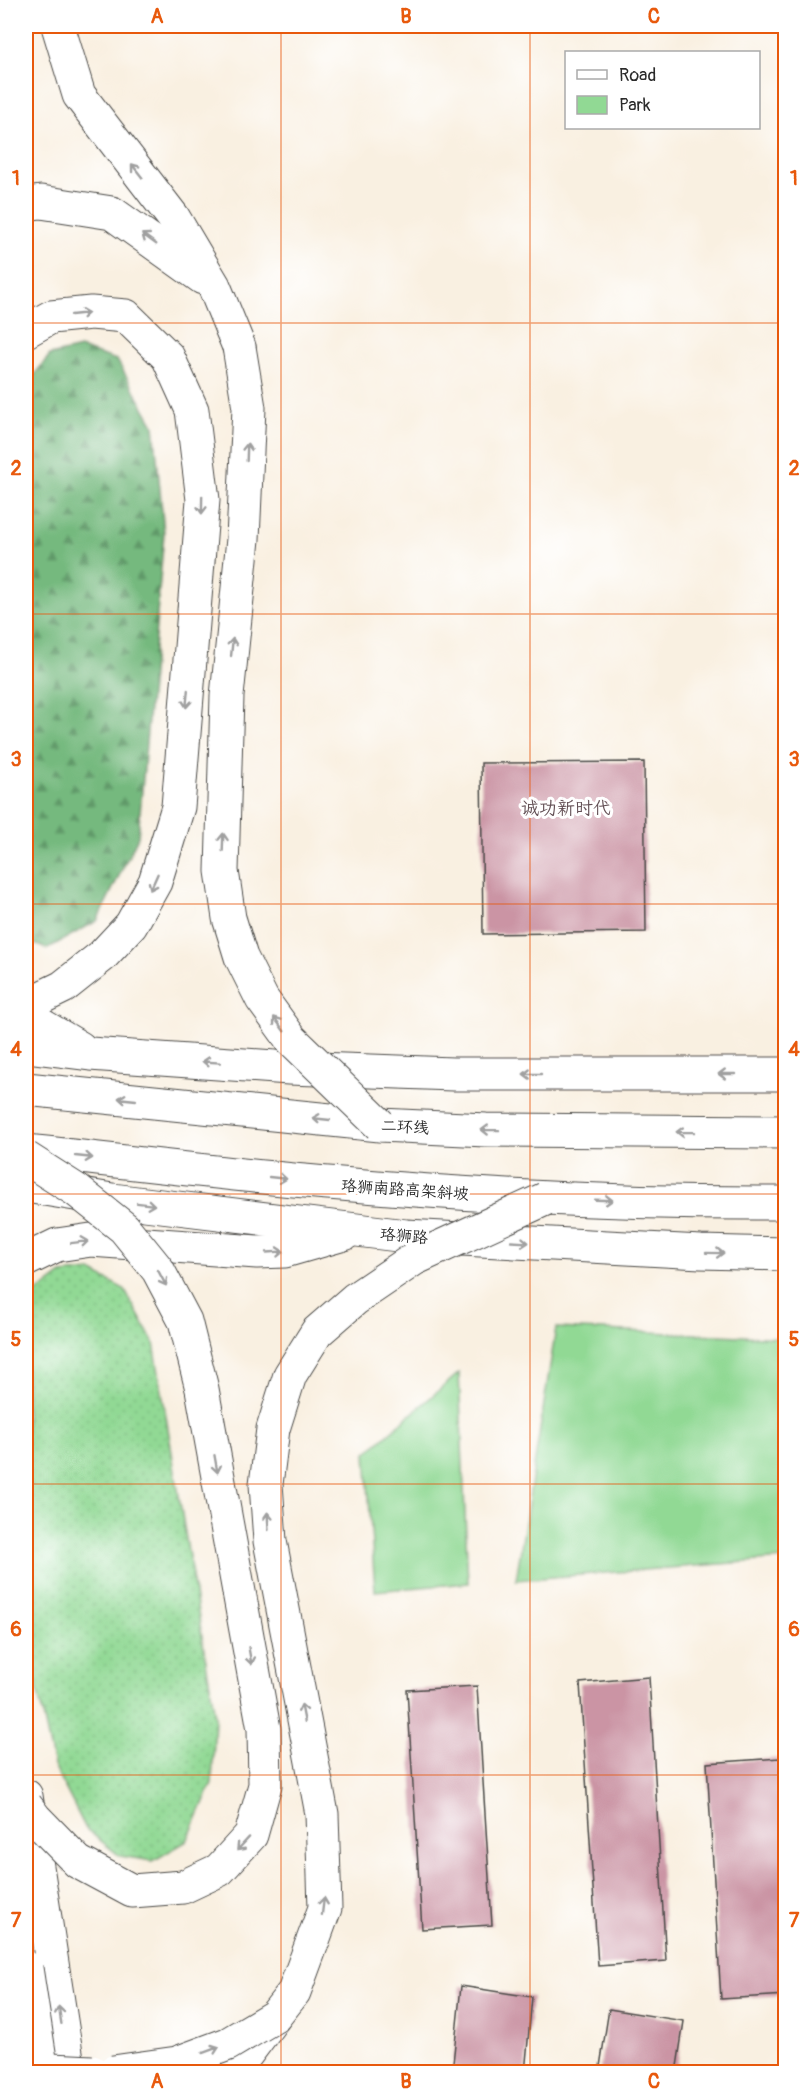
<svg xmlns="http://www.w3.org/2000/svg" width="811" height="2098" viewBox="0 0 811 2098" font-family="Pangolin,'LXGW WenKai TC',sans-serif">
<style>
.grass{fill:url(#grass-dots);stroke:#5e8260;stroke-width:1.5}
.forest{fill:url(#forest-firs);stroke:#507254;stroke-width:1.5}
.park{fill:#91d994;stroke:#5e8260;stroke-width:1.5}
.building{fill:#cb94a4}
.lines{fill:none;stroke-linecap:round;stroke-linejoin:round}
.primary-casing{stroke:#4a4946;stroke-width:35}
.trunk-casing{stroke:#4a4946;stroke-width:35}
.primary{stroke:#fff;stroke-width:33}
.trunk{stroke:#fff;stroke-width:33}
.trunk-bridge-casing{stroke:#4a4946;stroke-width:35;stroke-linecap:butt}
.trunk-bridge{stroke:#fff;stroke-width:33}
.oneway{stroke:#a0a0a0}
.grid{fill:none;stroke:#e8590c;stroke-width:1.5;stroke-opacity:0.55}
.labels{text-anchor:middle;stroke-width:6;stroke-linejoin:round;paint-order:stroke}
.street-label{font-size:16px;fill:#2b2b2b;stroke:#fff}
.neighbourhood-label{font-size:18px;fill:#635055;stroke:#fff}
.neatline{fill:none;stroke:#e8590c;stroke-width:2}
.grid-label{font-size:20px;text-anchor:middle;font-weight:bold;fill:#e8590c}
</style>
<defs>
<pattern id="grass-dots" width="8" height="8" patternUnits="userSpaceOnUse" patternTransform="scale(1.5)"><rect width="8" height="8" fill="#91d994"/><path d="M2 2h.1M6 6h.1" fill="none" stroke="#7dba80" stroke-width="1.8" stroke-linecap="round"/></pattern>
<pattern id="forest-firs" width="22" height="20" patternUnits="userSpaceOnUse" patternTransform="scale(1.5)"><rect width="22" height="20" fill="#74b97e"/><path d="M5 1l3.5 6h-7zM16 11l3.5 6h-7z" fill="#5f9767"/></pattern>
</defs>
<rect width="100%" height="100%" fill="#fff"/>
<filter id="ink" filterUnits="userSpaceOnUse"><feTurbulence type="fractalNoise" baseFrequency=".0167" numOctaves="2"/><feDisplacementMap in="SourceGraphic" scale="12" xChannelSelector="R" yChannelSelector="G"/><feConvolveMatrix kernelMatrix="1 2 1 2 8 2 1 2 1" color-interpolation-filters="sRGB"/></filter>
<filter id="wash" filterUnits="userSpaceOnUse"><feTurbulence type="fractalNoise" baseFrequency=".008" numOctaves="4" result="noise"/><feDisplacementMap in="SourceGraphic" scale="24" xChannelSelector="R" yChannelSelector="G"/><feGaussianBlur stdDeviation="1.35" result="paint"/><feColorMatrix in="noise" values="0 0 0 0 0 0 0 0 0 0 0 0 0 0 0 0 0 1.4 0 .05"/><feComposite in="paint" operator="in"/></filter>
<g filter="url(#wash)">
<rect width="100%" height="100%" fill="#f9f0e1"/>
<path class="grass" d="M91,1271l33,18 30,54 61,373 -3,67 -25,58 -34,20 -33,-5 -34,-27 -32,-63 -28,-129v-323l8,-19 28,-21z"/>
<path class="forest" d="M80,348l37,12 37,65 10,108 -26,304 -41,84 -50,28 -21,-8v-556l24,-30z"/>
<g class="park">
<path d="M556,1328l229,10v221l-269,21z"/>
<path d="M459,1373l9,210 -93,8 -9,-138z"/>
</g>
<g id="blocks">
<g class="building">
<path d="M644,762l2,170 -163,2 -2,-171z"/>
<path d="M649,1677l17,284 -68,5 -18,-283z"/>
<path d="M477,1686l15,239 -70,4 -15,-239z"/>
<path d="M780,1758l6,89v148l-65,4 -14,-236z"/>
<path d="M461,1986l71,11 -7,76h-73z"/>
<path d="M609,2009l75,12 -8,52h-77z"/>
</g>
</g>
</g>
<g filter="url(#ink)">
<use href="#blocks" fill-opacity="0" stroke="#4a4946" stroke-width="1.5"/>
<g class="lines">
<g class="primary-casing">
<g id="primary">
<path d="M26,1011l10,11 44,26"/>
<path d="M26,1046l64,8 199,14 164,6h333"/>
<path d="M26,1186l86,14 294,36 295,16 85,2"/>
<path d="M26,1260l31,-15 34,-5 166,12 28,-1 59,-17"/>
<path d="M26,1796l43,276"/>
</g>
</g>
<g class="trunk-casing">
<g id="trunk">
<path d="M58,26l21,69 94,122 41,69 25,61"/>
<path d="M26,204l15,-2 71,11 91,65"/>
<path d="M26,331l25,-14 40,-4 35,3 42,41 24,53 11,90 -25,307 -23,75 -24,43 -29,31 -39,31 -37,18"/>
<path d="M26,1089l354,36 106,5 300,2"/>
<path d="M26,1151c105,11 210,25 315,33 148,13 296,20 445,19"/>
<path d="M233,2072l42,-56"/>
</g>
</g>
<use href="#primary" class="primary"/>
<use href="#trunk" class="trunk"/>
<g class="trunk-bridge-casing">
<g id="trunk-bridge">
<path d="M239,347l10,61 -6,131 -16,157 -5,175 7,47 12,39 21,42 29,40 89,86"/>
<path d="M26,1158l50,32 48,38 34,42 27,51 17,68 62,340 1,56 -14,50 -32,35 -36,17 -51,4 -54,-29 -43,-44 -9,-12"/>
<path d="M26,1968l16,104"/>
<path d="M26,2061l25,9 41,2"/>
<path d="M113,2072l64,-9 51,-19 47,-28 19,-24 31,-84 -3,-94 -52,-273 -4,-57 7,-55 17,-54 27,-43 38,-33 59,-40 131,-60"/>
</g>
</g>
<use href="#trunk-bridge" class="trunk-bridge"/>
</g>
<defs><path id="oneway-shaft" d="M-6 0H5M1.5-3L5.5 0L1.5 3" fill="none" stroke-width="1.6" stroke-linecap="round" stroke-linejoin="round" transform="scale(1.5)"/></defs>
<g class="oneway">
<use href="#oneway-shaft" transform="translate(137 171) rotate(-128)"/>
<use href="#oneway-shaft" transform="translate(149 239) rotate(-144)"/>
<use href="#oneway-shaft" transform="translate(80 314) rotate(-6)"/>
<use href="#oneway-shaft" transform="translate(247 452) rotate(-88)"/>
<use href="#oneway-shaft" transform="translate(202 505) rotate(91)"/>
<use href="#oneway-shaft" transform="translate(232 647) rotate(-84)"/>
<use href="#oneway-shaft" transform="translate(187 699) rotate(95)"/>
<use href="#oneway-shaft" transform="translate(223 842) rotate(-88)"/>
<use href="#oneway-shaft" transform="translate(154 882) rotate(114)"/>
<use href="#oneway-shaft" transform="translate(279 1024) rotate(-126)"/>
<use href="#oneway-shaft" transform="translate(211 1062) rotate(-176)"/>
<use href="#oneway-shaft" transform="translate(532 1074) rotate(180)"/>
<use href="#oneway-shaft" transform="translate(727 1074) rotate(180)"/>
<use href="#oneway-shaft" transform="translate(127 1099) rotate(-174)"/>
<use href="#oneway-shaft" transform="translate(321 1119) rotate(-174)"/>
<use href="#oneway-shaft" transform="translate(490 1130) rotate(-179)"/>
<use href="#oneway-shaft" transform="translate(685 1132) rotate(-179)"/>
<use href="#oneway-shaft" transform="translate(84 1157) rotate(6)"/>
<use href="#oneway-shaft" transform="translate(278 1178) rotate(6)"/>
<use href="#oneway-shaft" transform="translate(604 1200) rotate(2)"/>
<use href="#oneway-shaft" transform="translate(146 1204) rotate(7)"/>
<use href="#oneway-shaft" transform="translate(80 1242) rotate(-7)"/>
<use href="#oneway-shaft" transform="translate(520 1242) rotate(3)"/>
<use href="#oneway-shaft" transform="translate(275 1252) rotate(-3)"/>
<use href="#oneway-shaft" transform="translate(715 1253) rotate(1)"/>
<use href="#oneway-shaft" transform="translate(162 1278) rotate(62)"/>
<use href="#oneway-shaft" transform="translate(216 1464) rotate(80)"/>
<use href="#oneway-shaft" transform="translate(268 1521) rotate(-93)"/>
<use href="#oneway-shaft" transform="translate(250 1656) rotate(80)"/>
<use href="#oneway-shaft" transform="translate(303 1713) rotate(-101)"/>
<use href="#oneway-shaft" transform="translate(243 1844) rotate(133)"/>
<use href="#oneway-shaft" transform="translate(323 1906) rotate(-83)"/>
<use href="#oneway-shaft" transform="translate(60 2015) rotate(-99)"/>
<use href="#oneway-shaft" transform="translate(211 2050) rotate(-20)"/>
</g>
</g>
<path class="grid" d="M281,26v2046M530,26v2046M26,323h760M26,614h760M26,904h760M26,1194h760M26,1484h760M26,1775h760"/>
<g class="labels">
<g class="street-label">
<text transform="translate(405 1126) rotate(3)" y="6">二环线</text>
<text transform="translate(405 1189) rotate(4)" y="6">珞狮南路高架斜坡</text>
<text transform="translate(404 1235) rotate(5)" y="6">珞狮路</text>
</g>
<g class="neighbourhood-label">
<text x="566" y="814">诚功新时代</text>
</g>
</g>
<rect width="811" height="2098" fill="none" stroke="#fff" stroke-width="66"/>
<rect x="565" y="51" width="195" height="78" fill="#ffffff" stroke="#aaaaaa" stroke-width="1.5"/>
<rect x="577" y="70" width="30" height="9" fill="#ffffff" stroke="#aaaaaa" stroke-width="1.5"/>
<text x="619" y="81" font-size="18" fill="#2b2b2b">Road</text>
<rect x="577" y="96" width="30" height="18" fill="#91d994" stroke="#aaaaaa" stroke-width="1.5"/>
<text x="619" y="111" font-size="18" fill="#2b2b2b">Park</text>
<rect x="33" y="33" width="745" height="2032" class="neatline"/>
<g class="grid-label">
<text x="157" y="23">A</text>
<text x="406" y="23">B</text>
<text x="654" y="23">C</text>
<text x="16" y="185">1</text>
<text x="794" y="185">1</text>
<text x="16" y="475">2</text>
<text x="794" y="475">2</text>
<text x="16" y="766">3</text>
<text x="794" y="766">3</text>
<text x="16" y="1056">4</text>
<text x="794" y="1056">4</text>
<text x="16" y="1346">5</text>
<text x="794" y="1346">5</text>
<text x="16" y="1636">6</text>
<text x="794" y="1636">6</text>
<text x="16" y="1927">7</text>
<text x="794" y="1927">7</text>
<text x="157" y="2088">A</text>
<text x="406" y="2088">B</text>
<text x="654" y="2088">C</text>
</g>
</svg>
